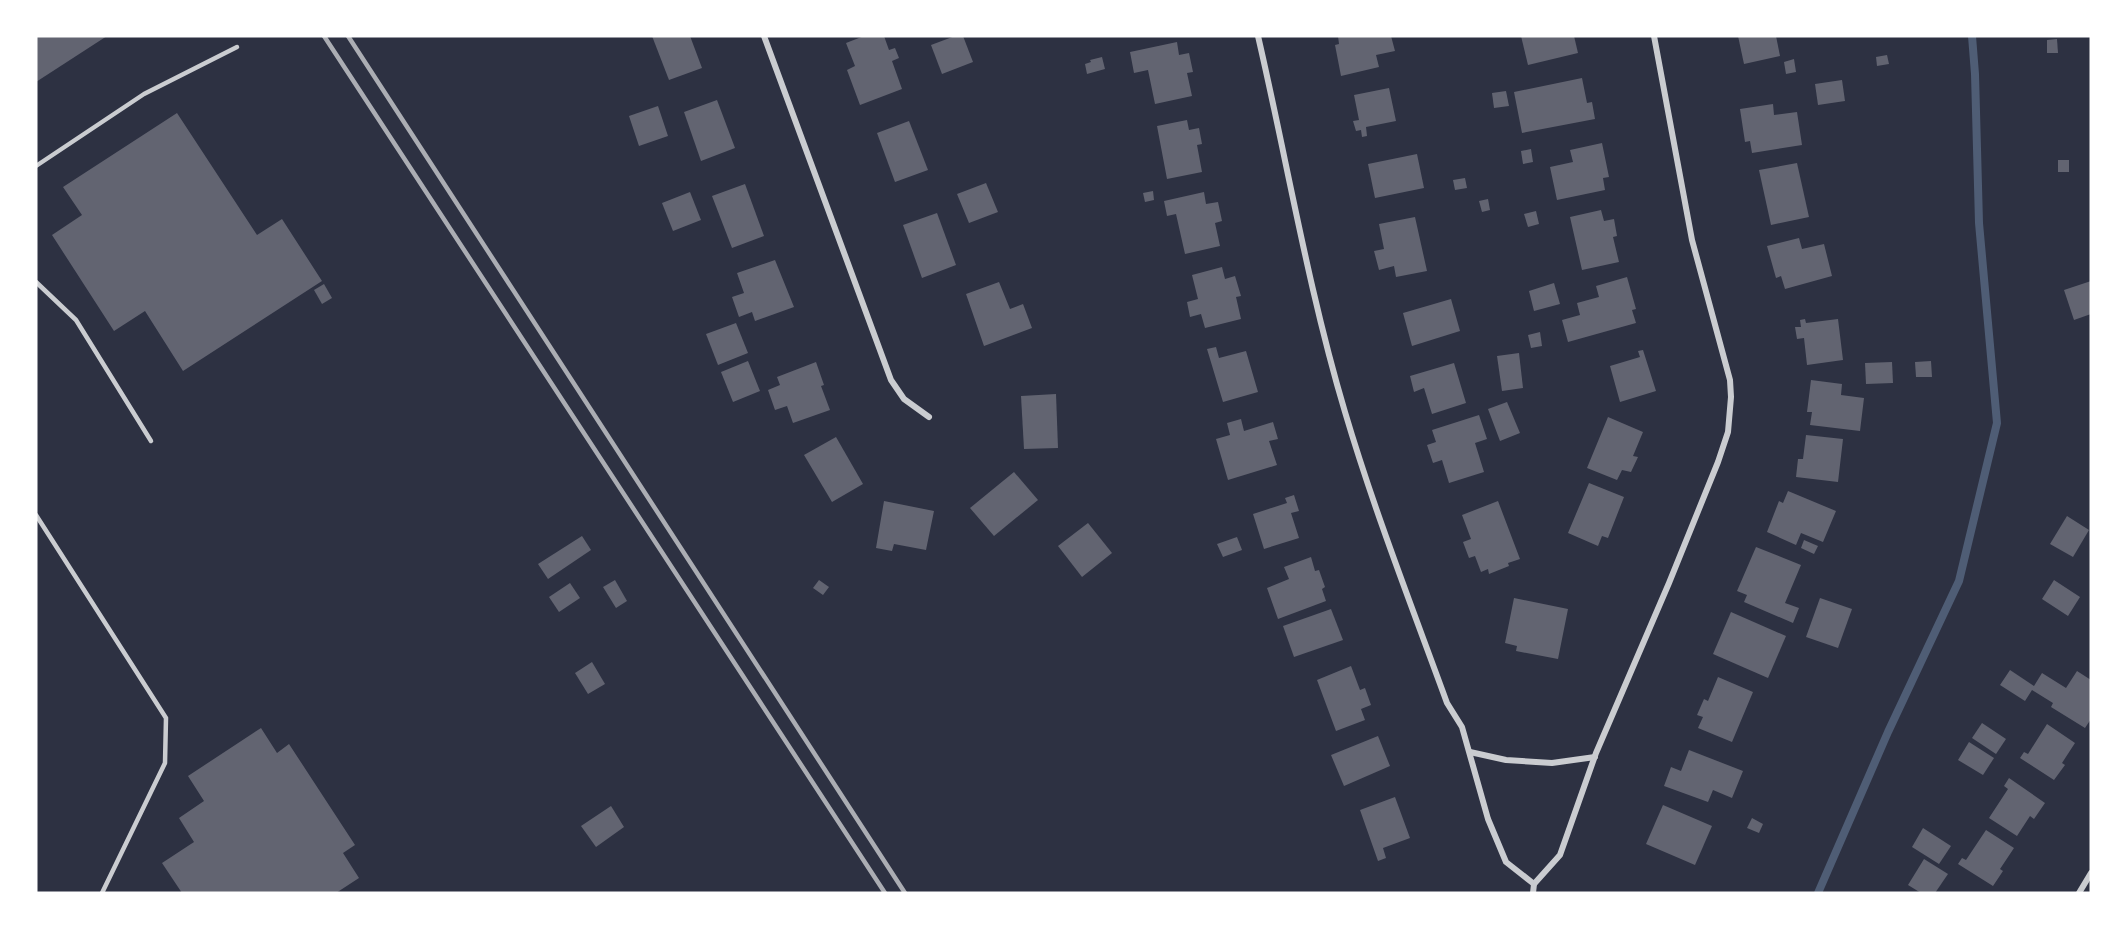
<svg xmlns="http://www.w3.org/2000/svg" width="2127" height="929" viewBox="0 0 2127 929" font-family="'Fira Sans',sans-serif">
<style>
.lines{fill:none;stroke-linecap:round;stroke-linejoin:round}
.stream{stroke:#4f5d75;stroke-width:8}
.building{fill:#626471}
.service{stroke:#caccd0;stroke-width:4.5}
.minor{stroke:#caccd0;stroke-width:6}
.rail{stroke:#abadb3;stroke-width:4.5}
</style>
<rect width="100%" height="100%" fill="#2d3142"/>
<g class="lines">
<path class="stream" d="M1818,893l70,-161 71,-151 38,-158 -18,-200 -4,-149 -3,-38"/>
</g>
<g class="building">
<path d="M36,36h71l-71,46z"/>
<path d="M652,36h38l12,32 -33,12z"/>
<path d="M864,36h20l5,14 6,-2 4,10 -7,3 10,28 -42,16 -13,-35 8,-4 -9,-23z"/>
<path d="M955,36h8l10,26 -31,12 -11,-29z"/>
<path d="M1338,36h53l4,15 -19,4 3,12 -38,9 -6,-31 4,-1z"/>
<path d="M1521,36h53l4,17 -50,12z"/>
<path d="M1738,36h38l4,20 -36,8z"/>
<path d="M2057,39l1,14h-11v-13z"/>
<path d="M1177,42l2,13 10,-2 4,19 -6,1 5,23 -37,8 -7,-34 -14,3 -4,-21z"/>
<path d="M1887,55l2,9 -12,2 -1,-9z"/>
<path d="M1102,57l3,12 -18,5 -2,-10 6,-2 -1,-2z"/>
<path d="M1794,59l2,13 -10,2 -2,-12z"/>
<path d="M1582,78l5,25 5,-1 3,17 -73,14 -8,-41z"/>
<path d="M1842,80l3,21 -27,4 -3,-21z"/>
<path d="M1389,88l7,33 -30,6 1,9 -5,1 -1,-7 -5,1 -3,-10 6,-1 -5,-25z"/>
<path d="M1506,91l3,15 -15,2 -2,-15z"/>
<path d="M717,100l18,48 -34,13 -17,-49z"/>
<path d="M1773,104l1,11 23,-3 5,33 -50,8 -2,-12 -5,1 -5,-33z"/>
<path d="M658,106l10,30 -29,10 -10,-30z"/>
<path d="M177,113l80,122 25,-16 40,62 -139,90 -38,-60 -31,20 -62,-96 30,-20 -19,-28z"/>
<path d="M1187,120l2,10 10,-2 3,16 -5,1 5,27 -35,7 -10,-53z"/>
<path d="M909,121l19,49 -33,12 -18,-49z"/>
<path d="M1602,143l7,34 -6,1 2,12 -48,10 -7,-33 23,-5 -3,-12z"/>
<path d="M1531,149l2,13 -10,2 -2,-13z"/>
<path d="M1417,154l7,34 -49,10 -7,-34z"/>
<rect x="2058" y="160" width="11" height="12"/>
<path d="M1797,163l12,54 -38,8 -12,-55z"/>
<path d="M1465,178l2,10 -12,2 -2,-10z"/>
<path d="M986,183l12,29 -29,11 -12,-29z"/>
<path d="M745,184l19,52 -32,12 -20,-52z"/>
<path d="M1153,191l1,9 -9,2 -2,-9z"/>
<path d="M690,192l11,28 -28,11 -11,-28z"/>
<path d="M1204,192l2,12 12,-2 4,19 -7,2 5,23 -35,8 -9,-40 -9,2 -3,-15z"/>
<path d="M1488,199l2,11 -8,2 -3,-11z"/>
<path d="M1601,210l3,11 10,-2 3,17 -4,1 6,25 -37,8 -12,-53z"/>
<path d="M1536,211l3,13 -11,3 -4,-13z"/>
<path d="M937,213l19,52 -34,13 -19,-53z"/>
<path d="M1415,217l12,54 -31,6 -2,-11 -15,4 -5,-19 10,-2 -5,-25z"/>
<path d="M1799,238l3,11 22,-5 8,32 -47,13 -4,-13 -5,2 -9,-32z"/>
<path d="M775,260l19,47 -39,14 -3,-9 -13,5 -7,-20 12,-4 -7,-20z"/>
<path d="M1222,267l3,12 10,-3 6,20 -5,1 5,22 -36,9 -4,-14 -11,3 -3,-15 11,-3 -6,-24z"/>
<path d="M1627,277l9,32 -4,1 4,13 -68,19 -6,-22 18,-5 -3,-12 22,-6 -3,-11z"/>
<path d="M2091,281v33l-17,6 -10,-30z"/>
<path d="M999,282l11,27 13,-5 9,24 -48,18 -18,-52z"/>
<path d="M1554,283l6,21 -26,7 -5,-20z"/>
<path d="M324,284l8,14 -10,6 -8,-14z"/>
<path d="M1451,299l9,32 -48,15 -9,-33z"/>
<path d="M1805,319l1,4 32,-4 5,41 -36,5 -3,-27 -7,1 -2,-12h6l-1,-7z"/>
<path d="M736,323l12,30 -30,12 -12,-31z"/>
<path d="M1540,332l2,14 -11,2 -3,-13z"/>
<path d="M1216,347l3,11 27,-7 12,41 -35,10 -16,-53z"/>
<path d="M1643,350l13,41 -36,11 -10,-36 30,-9 -2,-6z"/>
<path d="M1519,353l4,35 -21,3 -5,-35z"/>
<path d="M748,361l12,30 -27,11 -12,-30z"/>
<path d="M1931,361l1,16h-16l-1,-15z"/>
<path d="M816,362l8,23 -3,1 9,24 -37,13 -6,-17 -12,4 -7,-20 12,-5 -3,-8z"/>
<path d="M1892,362l1,21 -27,1 -1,-21z"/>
<path d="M1454,363l12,40 -34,11 -8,-26 -10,4 -4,-16z"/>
<path d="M1811,380l31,4 -1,11 23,3 -4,33 -50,-6 2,-13h-5z"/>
<path d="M1056,394l2,54 -34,1 -3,-53z"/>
<path d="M1507,402l13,31 -20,8 -12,-32z"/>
<path d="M1479,415l8,24 -12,4 9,29 -35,11 -7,-23 -9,3 -6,-18 9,-3 -4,-12z"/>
<path d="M1608,417l35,15 -10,24 5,1 -7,15 -9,-2 -5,10 -30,-12z"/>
<path d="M1241,419l3,12 29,-9 5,17 -9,2 8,24 -49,15 -12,-41 14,-4 -3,-12z"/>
<path d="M1806,435l37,4 -5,43 -42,-5 2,-18h5z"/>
<path d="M836,437l27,47 -31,18 -28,-47z"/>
<path d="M1014,472l24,28 -44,36 -24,-28z"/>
<path d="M1589,483l35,14 -16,41 -6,-2 -4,10 -30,-13z"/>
<path d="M1788,491l48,20 -13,31 -22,-9 -5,12 -29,-13 12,-31 4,2z"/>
<path d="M1294,495l5,16 -8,2 8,25 -35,11 -11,-35 34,-11 -2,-5z"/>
<path d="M884,501l50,10 -8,39 -32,-6 -2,7 -16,-3z"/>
<path d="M1498,501l22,58 -12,4 1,3 -20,8 -1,-5 -7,3 -6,-16 -6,2 -6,-16 8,-3 -9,-24z"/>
<path d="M2067,516l22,14 -16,27 -23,-13z"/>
<path d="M1088,523l24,30 -30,24 -24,-31z"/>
<path d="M582,536l9,14 -43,29 -10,-15z"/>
<path d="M1237,537l5,13 -19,7 -6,-13z"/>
<path d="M1804,540l14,6 -4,8 -13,-6z"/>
<path d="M1756,547l45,18 -16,38 14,5 -6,15 -49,-21 3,-7 -10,-4z"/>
<path d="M1311,557l4,14 4,-1 6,17 -3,2 4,12 -48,18 -11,-31 22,-9 -5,-12z"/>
<path d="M615,580l12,21 -11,7 -13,-21z"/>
<path d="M819,580l10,7 -6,8 -10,-7z"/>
<path d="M2054,580l26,17 -12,19 -26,-17z"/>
<path d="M570,583l10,15 -21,14 -10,-15z"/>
<path d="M1514,598l54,11 -10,50 -42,-8 1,-5 -12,-3z"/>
<path d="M1820,598l32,11 -14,39 -32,-11z"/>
<path d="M1331,609l12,31 -49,17 -11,-31z"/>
<path d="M1731,612l55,24 -18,42 -55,-24z"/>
<path d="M592,662l13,22 -17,10 -13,-21z"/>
<path d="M1351,666l9,24 5,-2 6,17 -10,4 4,11 -29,11 -19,-51z"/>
<path d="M2010,670l24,16 8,-13 24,15 11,-17 14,9v39l-6,9 -34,-21 2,-4 -21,-13 -7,11 -25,-16z"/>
<path d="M1718,677l35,15 -21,50 -34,-14 5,-11 -6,-2 7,-16 4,2z"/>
<path d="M1982,723l24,16 -10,15 -24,-16z"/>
<path d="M2047,724l28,19 -13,20 3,2 -11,15 -34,-22 4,-6 4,2z"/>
<path d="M261,728l16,25 12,-9 66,101 -12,8 16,25 -23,15h-154l-20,-30 32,-21 -15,-24 25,-17 -16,-25z"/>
<path d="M1378,736l12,30 -46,20 -13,-31z"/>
<path d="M1969,742l25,16 -11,17 -25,-15z"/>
<path d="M1689,750l54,21 -11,27 -19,-8 -5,12 -44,-16 7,-19 10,4z"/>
<path d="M2009,778l36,25 -11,16 -4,-3 -13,20 -28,-18 19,-29 -4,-3z"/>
<path d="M1395,797l15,41 -27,10 3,10 -8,3 -18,-51z"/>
<path d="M1663,805l49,21 -17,39 -49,-21z"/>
<path d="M611,806l13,21 -28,20 -15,-21z"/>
<path d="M1752,818l11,6 -4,9 -12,-5z"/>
<path d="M1923,828l28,18 -12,18 -27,-17z"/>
<path d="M1986,830l28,18 -14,21 3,2 -10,15 -35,-22 4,-6 4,2z"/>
<path d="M1924,859l24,15 -13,19h-14l-13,-8z"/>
</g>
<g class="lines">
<g class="service">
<path d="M36,166l108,-72 93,-47"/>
<path d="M36,282l40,38 75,121"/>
<path d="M36,515l130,203 -1,45 -63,130"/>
</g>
<g class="minor">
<path d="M764,36l127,344 13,19 25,18"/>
<path d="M1258,36c29,125 50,252 87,376 29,98 67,195 102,291l15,24 26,92 18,43 28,22"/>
<path d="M1470,752l36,8 46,3 43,-6"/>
<path d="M1533,893l1,-9 26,-29 36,-102 73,-170 49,-121 10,-30 3,-35 -1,-17 -38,-140 -38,-204"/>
<path d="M2079,893l12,-20"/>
</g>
<g class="rail">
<path d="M324,36l561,857"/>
<path d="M348,36l557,857"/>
</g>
</g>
<rect width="2127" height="929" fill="none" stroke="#ffffff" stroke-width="75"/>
</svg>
